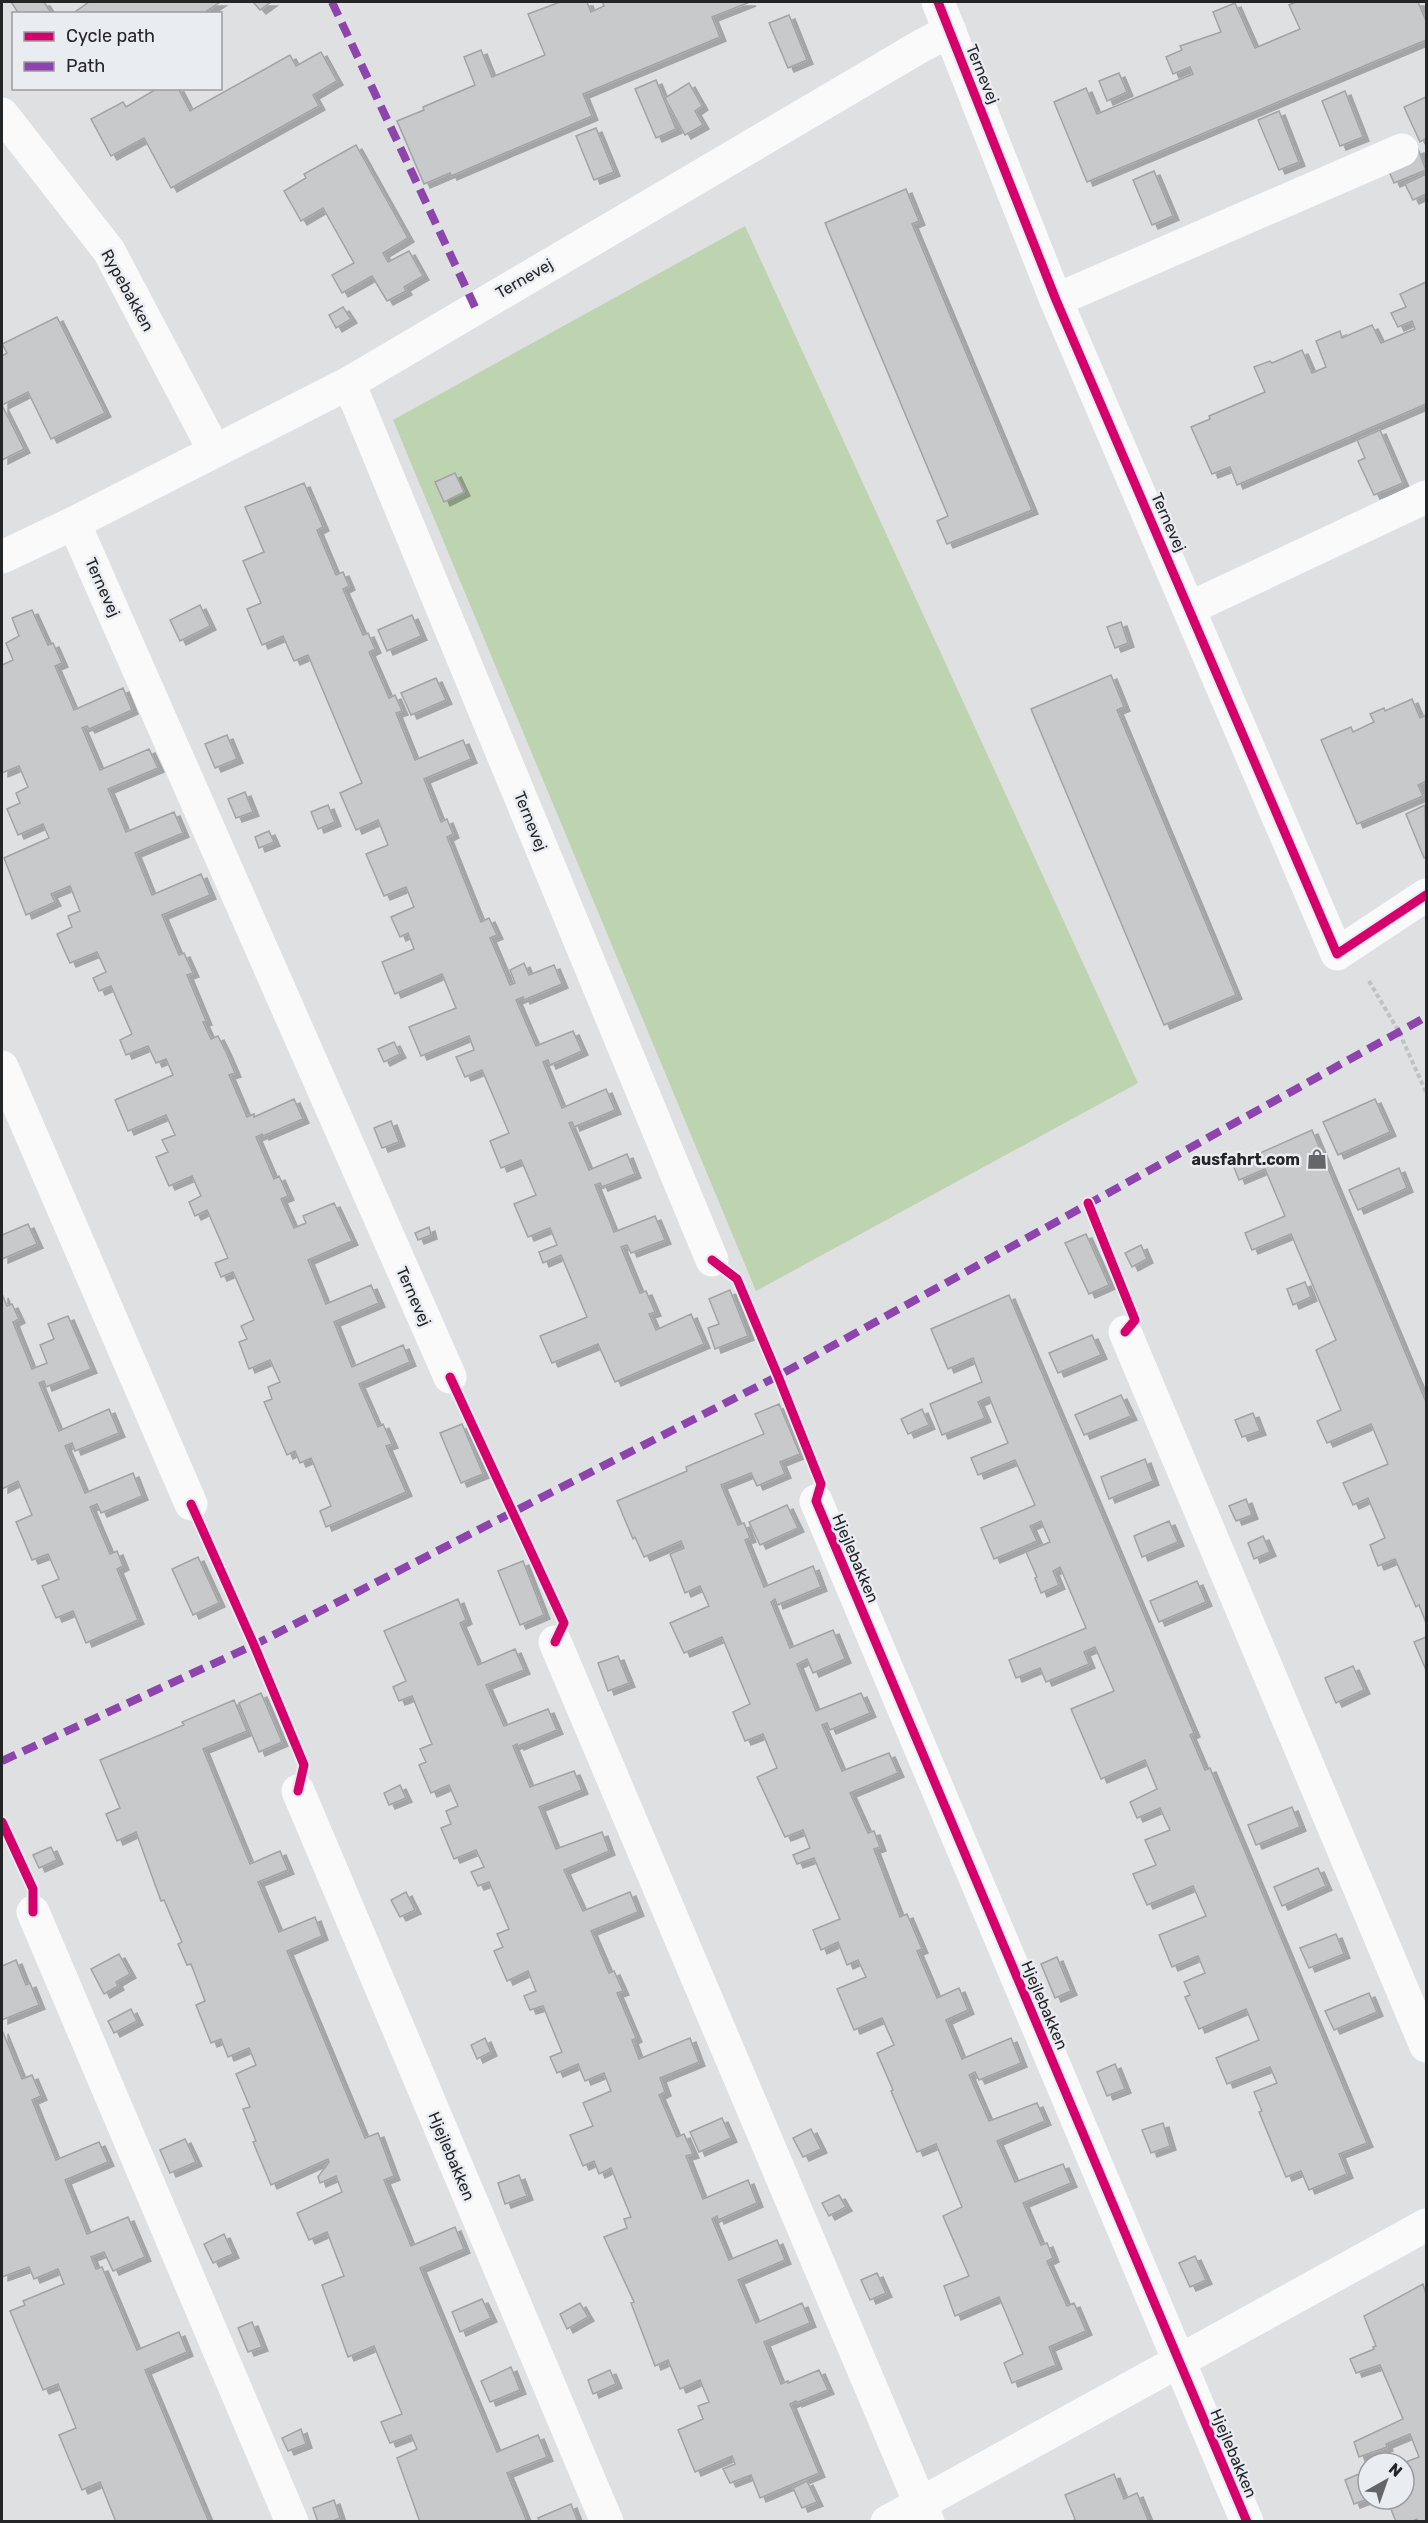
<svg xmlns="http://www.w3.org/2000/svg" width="1428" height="2523" viewBox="0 0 1428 2523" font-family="Rubik,sans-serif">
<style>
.green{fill:#bed3b0}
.building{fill:#c8c9cb;stroke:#a2a3a5;stroke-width:1.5;filter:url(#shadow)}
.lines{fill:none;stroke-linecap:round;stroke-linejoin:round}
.path{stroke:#c1c1c2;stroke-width:4;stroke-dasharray:4.5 3;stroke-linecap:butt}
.street{stroke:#fafafb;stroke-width:33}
.quiet{stroke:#8e44ad;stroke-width:8;stroke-dasharray:15 8;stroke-linecap:butt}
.cycleway-casing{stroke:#e9ecf1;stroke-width:13}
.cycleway{stroke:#d6006c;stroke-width:9}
.labels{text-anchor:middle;stroke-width:5;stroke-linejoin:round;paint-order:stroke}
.street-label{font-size:16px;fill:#242527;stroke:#e9ecf1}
.poi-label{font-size:16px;font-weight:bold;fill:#242527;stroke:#e9ecf1;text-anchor:end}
</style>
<defs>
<filter id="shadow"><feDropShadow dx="6" dy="4" stdDeviation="0" flood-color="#0004"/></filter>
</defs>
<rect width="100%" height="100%" fill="#dee0e2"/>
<path class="green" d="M745,226l393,857 -382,208 -363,-871z"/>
<g class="building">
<path d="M11,2h33l8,12h-33z"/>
<path d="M89,2h131l-18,12h-130z"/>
<path d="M253,2h18l-11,8z"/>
<path d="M560,2h27l4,10 13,-6 -2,-4h148l-38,15 8,20 -137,57 9,22 -141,60 -1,-3 -26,11 -27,-63 27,-11 -1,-3 52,-22 -11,-28 17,-7 11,27 53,-22 -17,-41z"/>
<path d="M1296,2h122l8,19v19l-339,142 -33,-80 32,-14 11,26 96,-40 -3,-7 -17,7 -7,-17 16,-7 -2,-4 41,-14 -8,-20 22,-9 20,45 45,-19 -11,-24z"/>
<path d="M789,15l18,45 -19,8 -19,-45z"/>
<path d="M321,52l16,29 -24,14 6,11 -148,82 -27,-50 -33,18 -20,-37 32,-17 3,5 32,-19h20l12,23 100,-56 6,11z"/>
<path d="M1119,73l8,19 -20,9 -8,-20z"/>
<path d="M656,80l20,49 -20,9 -21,-49z"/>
<path d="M689,83l13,23 -7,5 8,14 -18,10 -20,-37z"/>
<path d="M1345,91l18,46 -23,9 -18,-45z"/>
<path d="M1426,97v41l-6,4 -16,-35z"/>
<path d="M1279,111l20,51 -20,8 -21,-50z"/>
<path d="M596,128l18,44 -20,8 -18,-44z"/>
<path d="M356,145l52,93 -25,15 5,9 21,-11 14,25 -19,11 2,4 -19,10 -15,-25 -30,17 -10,-18 22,-12 -31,-55 -22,13 -17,-30 22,-13 -2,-4z"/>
<path d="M1418,149l8,21 -32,13 -9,-21z"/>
<path d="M1154,171l19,45 -21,9 -19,-45z"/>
<path d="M1426,174v20l-13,6 -8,-16z"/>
<path d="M906,189l13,32 -7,3 120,286 -85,34 -10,-23 11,-5 -123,-293z"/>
<path d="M1426,282v122l-189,81 -7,-18 -18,7 -21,-47 19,-8 -1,-3 56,-24 -11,-25 16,-6 2,2 30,-13 10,23 14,-6 -10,-26 24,-10 2,7 30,-13 9,18 34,-14 -3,-8 -14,6 -7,-14 15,-6 -6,-13z"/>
<path d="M343,307l8,12 -15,9 -7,-13z"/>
<path d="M57,317l48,96 -54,26 -23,-47 -26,13 22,44 -22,11v-104l5,-3 -5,-9z"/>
<path d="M1380,430l23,53 -29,12 -16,-34 7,-3 -8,-18z"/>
<path d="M455,473l9,19 -20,10 -9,-20z"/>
<path d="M304,483l19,44 -6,3 19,45 7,-3 6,14 -6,3 20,46 5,-2 7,16 -6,3 20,46 6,-3 7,16 -6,2 19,47 48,-20 8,19 -47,20 17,43 6,-3 6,15 -6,3 34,85 8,-4 8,17 -7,3 20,47 5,-2 -5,-13 14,-7 5,12 25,-10 8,19 -38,16 -1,-3 -7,3 20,46 37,-15 9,20 -32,14 -2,-5 -5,2 19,46 44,-19 9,21 -41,17 -2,-5 -3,1 20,47 38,-16 8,20 -33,13 -2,-4 -5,2 19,47 41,-16 10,24 -34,13 -4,-8 -6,2 19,46 6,-2 9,21 -6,2 7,16 35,-16 13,30 -89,38 -17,-38 -46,19 -12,-27 47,-19 -26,-62 -18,8 -4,-11 18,-7 -7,-17 -22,9 -14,-33 22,-9 -15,-35 -20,8 -11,-27 19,-8 -27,-63 -17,7 -9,-20 18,-7 -5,-14 -48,20 -12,-29 47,-19 -14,-34 -47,20 -13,-32 32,-13 -6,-16 -8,4 -9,-20 23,-10 -8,-20 -22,9 -18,-42 22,-9 -10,-25 -22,10 -16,-37 22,-10 -54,-128 -14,6 -11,-25 -21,9 -15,-36 14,-6 -18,-42 21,-9 -19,-45z"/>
<path d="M200,605l10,21 -30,15 -10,-21z"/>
<path d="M32,610l16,35 5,-2 9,20 -7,3 19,44 49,-22 9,22 -43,19 -2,-3 -5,2 18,42 49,-21 9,19 -50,21 18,43 48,-20 9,21 -48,20 17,42 49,-21 9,21 -48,20 17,40 5,-2 9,20 -6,2 19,46 -3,1 8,17 7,-3 8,16 9,21 -6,2 18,42 7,-3v3l40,-18 9,20 -40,17 -1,-2 -6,3 18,42 5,-3 9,20 -7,3 13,29 12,-5 -3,-7 31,-13 18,38 -44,19 18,44 45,-19 8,18 -45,19 18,45 51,-22 7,17 -51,22 19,43 5,-3 9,20 -6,2 20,46 -80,35 -6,-16 11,-5 -20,-48 -11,5 -5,-12 -8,4 -23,-53 8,-3 -4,-12 12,-5 -10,-22 -21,9 -10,-27 8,-3 -6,-13 13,-6 -21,-48 -12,5 -6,-14 13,-5 -21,-48 -12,6 -6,-14 12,-6 -9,-20 -23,10 -13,-29 12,-5 -6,-12 13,-5 -9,-20 -38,16 -13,-31 58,-25 -7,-16 -10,4 -8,-17 -22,9 -6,-15 12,-6 -21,-48 -12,5 -6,-13 13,-6 -9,-20 -27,11 -13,-29 15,-7 -4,-11 12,-5 -10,-25 -19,8 4,8 -29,13 -22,-57 45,-20 -6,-14 -25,11 -11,-26 13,-6 -4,-10 12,-6 -9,-21 -17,7v-108l11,-5 -7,-17 13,-7 -7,-18z"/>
<path d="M412,615l9,21 -34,15 -9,-21z"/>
<path d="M1121,622l7,21 -13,5 -8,-21z"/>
<path d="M1111,675l13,32 -7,3 119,285 -72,30 -133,-316z"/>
<path d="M436,678l10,22 -35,15 -10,-22z"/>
<path d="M1412,699l8,19 6,-3v66l-8,4 5,11 -66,28 -36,-84 30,-13 2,5 21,-10 -4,-8 14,-6 1,3z"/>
<path d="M227,735l10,24 -22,9 -10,-24z"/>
<path d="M245,792l8,20 -17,6 -8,-19z"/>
<path d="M328,805l7,17 -17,7 -7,-17z"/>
<path d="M1425,805l1,52 -2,1 -18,-44z"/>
<path d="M269,831l5,11 -15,6 -4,-11z"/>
<path d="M394,1042l6,12 -16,8 -6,-13z"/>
<path d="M1375,1099l15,33 -52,23 -15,-33z"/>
<path d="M391,1121l8,21 -17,6 -8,-20z"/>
<path d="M1312,1130l114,272v221l-7,-18 -3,2 -21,-48 -17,7 -8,-21 15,-7 -17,-40 -15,7 -10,-22 45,-19 -17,-40 -44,19 -10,-22 24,-11 -25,-60 20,-10 -45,-106 -39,16 -7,-17 40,-17 -20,-47 -26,11 -6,-15z"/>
<path d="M1399,1168l8,20 -49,22 -9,-20z"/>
<path d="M28,1224l9,20 -35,15v-24z"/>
<path d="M429,1227l2,8 -13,5 -3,-7z"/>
<path d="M1086,1234l23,51 -20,9 -24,-51z"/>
<path d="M1141,1245l6,14 -15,8 -7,-14z"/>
<path d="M1305,1282l6,15 -18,8 -6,-16z"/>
<path d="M730,1290l18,46 -33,13 -7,-21 11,-4 -10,-25z"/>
<path d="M2,1294l5,12 5,-2 7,15 -6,3 19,47 15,-6 -7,-18 14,-6 -6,-15 20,-8 23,53 -45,18 -2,-6 -5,2 20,48 50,-22 10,24 -44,18 -3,-8 -7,3 20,47 48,-20 9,23 -41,17 -4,-9 -7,3 20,47 7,-3 6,15 -6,3 21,51 -52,23 -13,-32 -17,7 -14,-32 17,-7 -11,-25 -16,6 -16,-38 16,-7 -14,-34 -16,8z"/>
<path d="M1009,1295l185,438 -4,2 15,35 5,-2 157,375 -28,11 8,20 -38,16 -8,-19 -15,6 -27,-65 3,-1 -8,-19 23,-9 -7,-16 -43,17 -11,-26 43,-18 -13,-31 -47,20 -14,-32 5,-2 -6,-13 21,-9 -7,-17 -26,11 -13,-32 47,-19 -13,-30 -46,19 -14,-31 23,-9 -11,-25 25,-10 -10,-22 -23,10 -7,-16 27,-13 -12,-29 -44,19 -30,-70 43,-18 -19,-44 -11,5 5,12 -43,18 -6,-14 -24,10 -7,-18 77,-32 -26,-61 -7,4 6,14 -18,8 -6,-15 2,-1 -11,-25 24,-10 -9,-21 -11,5 7,15 -43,18 -13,-31 54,-23 -20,-45 -37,15 -7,-17 37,-15 -19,-46 -11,5 7,16 -43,17 -12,-31 52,-22 -9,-24 -25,11 -17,-40z"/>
<path d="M1092,1335l9,20 -43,18 -9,-20z"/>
<path d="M1121,1395l10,21 -47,19 -9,-20z"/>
<path d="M779,1404l21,50 -20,8 5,12 -28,12 -6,-13 -30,12 17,40 6,-2 6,15 -5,2 19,47 49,-21 8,21 -44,18 -2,-6 -4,3 19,46 43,-18 12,29 -32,14 -6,-14 -10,5 19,47 45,-18 9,20 -40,17 -3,-7 -5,2 20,46 47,-18 9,20 -48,20 18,40 6,-2 6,16 -6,2 26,68 7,-3 15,35 -5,2 20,47 22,-10 9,22 -22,10 16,39 49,-21 10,25 -42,17 -4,-8 -6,3 20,46 48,-18 8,18 -48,20 18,41 48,-18 8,19 -48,20 18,42 6,-2 6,15 -6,3 20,45 7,-3 12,28 -37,16 7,18 -44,18 -8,-20 19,-9 -24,-57 -44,19 -11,-30 25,-10 -26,-60 19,-9 -26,-63 -19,8 -26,-61 2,-1 -16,-37 17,-8 -12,-27 -28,12 -17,-41 29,-12 -8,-17 -11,5 -9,-23 -17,8 -8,-20 27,-11 -26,-61 -17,6 -4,-9 17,-7 -7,-18 -18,7 -28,-60 20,-9 -14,-34 -18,7 -12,-29 17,-8 -28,-67 -38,16 -14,-30 39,-17 -9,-20 -15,7 -15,-39 14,-6 -3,-7 -37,16 -9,-20 -2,2 -16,-38 70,-30 -1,-4 78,-33 -9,-20z"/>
<path d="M922,1409l7,16 -21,9 -7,-15z"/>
<path d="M1253,1413l7,18 -18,6 -7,-17z"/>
<path d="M462,1424l21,50 -22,9 -21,-50z"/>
<path d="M1145,1459l8,22 -44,18 -8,-22z"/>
<path d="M1246,1499l6,16 -16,6 -7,-15z"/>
<path d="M787,1505l11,23 -38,17 -11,-23z"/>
<path d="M1169,1521l9,21 -36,15 -8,-21z"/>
<path d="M1263,1536l7,16 -16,7 -6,-16z"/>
<path d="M198,1557l21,46 -26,12 -21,-46z"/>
<path d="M523,1561l21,54 -24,10 -22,-54z"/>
<path d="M1197,1581l9,21 -47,20 -9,-21z"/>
<path d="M458,1599l8,21 -6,3 18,42 37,-16 9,21 -38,15 18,41 44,-17 9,21 -39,16 -1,-2 -4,2 17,41 44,-16 8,19 -43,17 17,42 46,-17 7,19 -45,19 19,41 47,-19 8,20 -47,19 18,42 5,-2 9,20 -6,2 19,45 -4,2 7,19 51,-21 9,24 -39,16 5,14 -6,3 18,42 7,-3 9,20 -7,2 17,43 45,-19 9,23 -39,17 -1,-4 -5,3 17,41 48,-20 8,20 -47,20 18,43 46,-20 8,20 -46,19 17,42 7,-3v2l31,-13 9,20 -32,13v-2l-6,3 29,69 -59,25 -9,-23 -21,8 -7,-14 12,-5 -3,-8 -37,16 -17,-42 25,-11 -5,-13 11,-4 -9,-22 -20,9 -12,-29 -13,6 -24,-63 3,-1 -30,-65 23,-9 -3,-9 7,-2 -20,-49 -12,6 -5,-13 -11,5 -13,-31 23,-9 -10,-23 28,-12 -7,-18 -19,8 -7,-17 -21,9 -7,-16 12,-5 -19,-46 -13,4 -6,-14 12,-5 -8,-20 -21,10 -13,-30 9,-4 -6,-13 12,-5 -20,-47 -11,4 -7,-14 13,-5 -8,-17 -22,9 -13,-31 10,-4 -5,-13 12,-5 -9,-21 -18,8 -12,-28 7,-3 -6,-13 12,-5 -20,-48 -13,5 -6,-14 13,-6 -22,-50z"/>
<path d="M1426,1637v33l-12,-28z"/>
<path d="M618,1656l11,27 -21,8 -10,-28z"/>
<path d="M1353,1666l11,24 -28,13 -11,-25z"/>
<path d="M261,1693l21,49 -23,10 -20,-49z"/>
<path d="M234,1700l13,31 -44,18 47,115 30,-13 8,19 -30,12 21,50 36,-15 7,19 -35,15 78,187 13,-5 16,43 -10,4 27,66 44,-19 9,22 -44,19 77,184 41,-17 9,22 -40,16 20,49h-107l-23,-64 20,-9 -6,-14 -21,8 -9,-21 21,-8 -28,-68 -26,11 -26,-72 22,-9 -17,-44 -18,8 -12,-27 45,-21 -6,-16 -16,7 -2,-6 11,-15 -1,-3 -57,26 -18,-43 3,-1 -13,-32 7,-2 -14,-33 20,-9 -7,-17 -21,9 -7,-18 -10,4 -15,-38 9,-4 -14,-37 -4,1 -9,-21 4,-2 -18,-42 -3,1 -25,-69 -19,9 -11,-27 14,-6 -20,-48 84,-35 -2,-3z"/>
<path d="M400,1785l6,13 -17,7 -5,-12z"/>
<path d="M1292,1807l8,20 -44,18 -8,-20z"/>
<path d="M51,1847l6,13 -18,8 -6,-13z"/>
<path d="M1318,1868l8,18 -44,20 -8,-19z"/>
<path d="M406,1892l9,18 -15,7 -9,-17z"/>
<path d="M1336,1934l8,20 -35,14 -9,-20z"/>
<path d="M119,1954l11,20 -14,8 2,4 -14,8 -13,-25z"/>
<path d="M1057,1957l14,34 -16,7 -14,-34z"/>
<path d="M16,1960l10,25 4,-2 9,22 -37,15v-54z"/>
<path d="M1369,1993l8,19 -43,18 -9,-19z"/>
<path d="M131,2009l6,12 -23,12 -6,-12z"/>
<path d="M2,2030l20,49 10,-4 9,21 -9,4 24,60 43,-18 9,20 -43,18 22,54 41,-17 17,40 -32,14 -9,-19 -13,5 5,12 6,-2 35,83 42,-18 8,20 -42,18 64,152h-93l-16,-40 -18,8 -23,-55 17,-7 -18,-44 -15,6 -33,-79 15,-6 -2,-4 41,-17 -6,-15 -24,10 -5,-12 -27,10z"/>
<path d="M485,2038l6,14 -14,7 -6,-14z"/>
<path d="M1115,2064l10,25 -18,7 -10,-24z"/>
<path d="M722,2118l9,20 -32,14 -9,-20z"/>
<path d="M1163,2123l7,23 -19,7 -9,-23z"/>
<path d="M811,2129l10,20 -18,8 -10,-19z"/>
<path d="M185,2139l11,23 -26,11 -10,-23z"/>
<path d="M519,2175l8,21 -22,8 -7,-21z"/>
<path d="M839,2195l7,12 -17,9 -7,-13z"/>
<path d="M224,2234l9,20 -20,9 -9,-19z"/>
<path d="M1195,2256l11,24 -16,7 -11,-24z"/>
<path d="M877,2273l9,20 -16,7 -9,-20z"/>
<path d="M1423,2284l3,10v228h-8l-1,-3 -7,3h-14l-7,-18 17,-7 -3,-34 16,-6 -9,-23 -24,10 1,3 -28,10 -5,-15 49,-23 -23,-54 -24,8 -6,-14 24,-10 -1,-2 3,-1 -12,-30z"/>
<path d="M482,2299l9,19 -31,14 -8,-20z"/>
<path d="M580,2303l8,14 -21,12 -7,-15z"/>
<path d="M252,2322l10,25 -14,5 -10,-24z"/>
<path d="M511,2367l9,23 -30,12 -9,-21z"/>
<path d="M610,2370l6,14 -23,10 -5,-14z"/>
<path d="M301,2429l5,15 -18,7 -6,-13z"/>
<path d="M1361,2473l7,17v9l-14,5 -9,-24z"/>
<path d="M1114,2474l10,25 13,-6 12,29h-77l3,-3 -10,-24z"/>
<path d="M807,2481l10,21 -15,6 -9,-20z"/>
<path d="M334,2500l6,18 -10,4h-12l-5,-14z"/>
<path d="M571,2504l7,18h-38l-2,-4z"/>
</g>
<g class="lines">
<path class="path" d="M1369,981l30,51 27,60"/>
<g class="street">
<path d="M938,2l118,298 281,654 89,-59"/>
<path d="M2,114l107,137 105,199"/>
<path d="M1056,300l346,-150"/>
<path d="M349,383l363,877"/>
<path d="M74,523l376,854"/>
<path d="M2,557l72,-34 275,-140 572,-337 29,-15"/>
<path d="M1190,608l236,-111"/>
<path d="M2,1067l189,437"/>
<path d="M1125,1332l301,714"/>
<path d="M816,1501l431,1021"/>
<path d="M555,1642l373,880"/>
<path d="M298,1791l309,731"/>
<path d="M33,1912l259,610"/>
<path d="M887,2522l539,-297"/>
</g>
<g class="quiet">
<path d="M332,2l143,305"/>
<path d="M2,1761l252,-116 524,-269 648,-359"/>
</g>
<g class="cycleway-casing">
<g id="cycleway">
<path d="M938,2l118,298 281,654 89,-59"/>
<path d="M1088,1203l47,117 -10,12"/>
<path d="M712,1260l25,19 41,97 43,108 -5,17 431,1021"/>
<path d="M450,1377l114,246 -9,19"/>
<path d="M191,1504l63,141 50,120 -6,26"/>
<path d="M2,1822l31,67v23"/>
</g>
</g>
<use href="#cycleway" class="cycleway"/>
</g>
<defs>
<g id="shop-bare" transform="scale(1.62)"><path d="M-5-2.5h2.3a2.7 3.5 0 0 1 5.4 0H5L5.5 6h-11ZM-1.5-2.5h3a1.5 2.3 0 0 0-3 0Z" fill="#656668" stroke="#e9ecf1" stroke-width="2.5" paint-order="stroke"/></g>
</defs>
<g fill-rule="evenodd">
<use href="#shop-bare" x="1317" y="1159"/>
</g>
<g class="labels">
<g class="street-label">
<text transform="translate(983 74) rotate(68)" y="6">Ternevej</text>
<text transform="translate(524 278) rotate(-30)" y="6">Ternevej</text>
<text transform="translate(128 290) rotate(61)" y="6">Rypebakken</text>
<text transform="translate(1169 522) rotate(66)" y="6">Ternevej</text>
<text transform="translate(103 587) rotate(66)" y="6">Ternevej</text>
<text transform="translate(531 821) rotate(68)" y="6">Ternevej</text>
<text transform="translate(414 1296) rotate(66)" y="6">Ternevej</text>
<text transform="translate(856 1558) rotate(67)" y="6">Hjejlebakken</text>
<text transform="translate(1045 2005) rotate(67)" y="6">Hjejlebakken</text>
<text transform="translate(452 2156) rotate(67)" y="6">Hjejlebakken</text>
<text transform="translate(1234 2453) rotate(67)" y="6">Hjejlebakken</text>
</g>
<g class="poi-label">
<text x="1300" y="1165">ausfahrt.com</text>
</g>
</g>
<rect width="1428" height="2523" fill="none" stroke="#242527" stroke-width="6"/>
<rect x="12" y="12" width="210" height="78" fill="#e9ecf1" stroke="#9a9ca0" stroke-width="1.5"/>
<rect x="24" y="32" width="30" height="9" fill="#d6006c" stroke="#9a9ca0" stroke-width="1.5"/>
<text x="66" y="42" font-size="18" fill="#242527">Cycle path</text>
<rect x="24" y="62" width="30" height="9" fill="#8e44ad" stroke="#9a9ca0" stroke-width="1.5"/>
<text x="66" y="72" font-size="18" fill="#242527">Path</text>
<g transform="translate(1386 2481) rotate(40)"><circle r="28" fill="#e9ecf1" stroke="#9a9ca0" stroke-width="1.5"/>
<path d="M0-4.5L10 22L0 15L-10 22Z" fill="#656668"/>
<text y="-9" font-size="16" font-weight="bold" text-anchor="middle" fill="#242527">N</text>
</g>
</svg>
